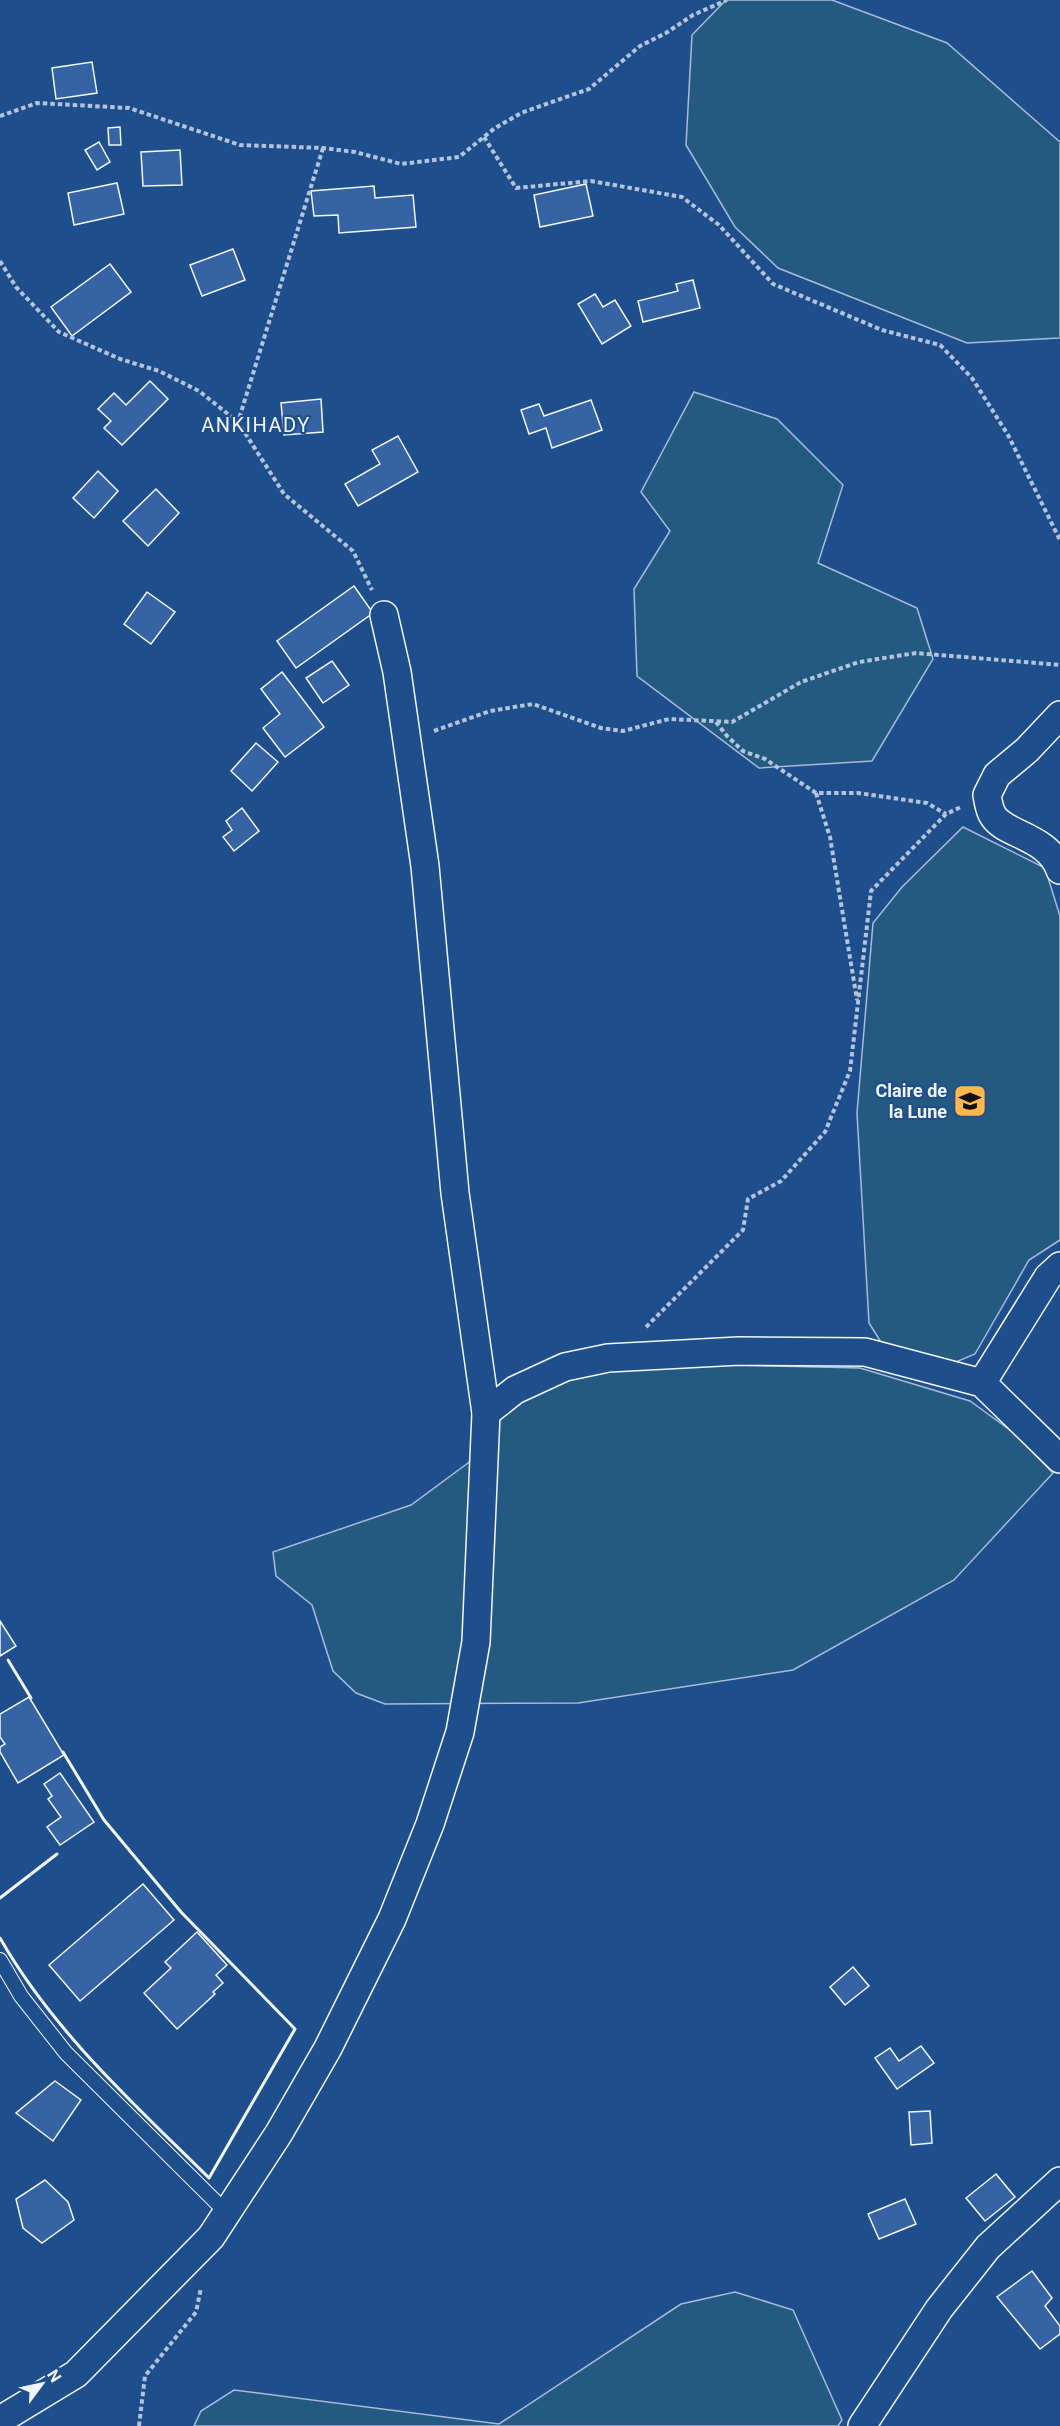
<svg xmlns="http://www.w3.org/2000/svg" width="1060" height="2426" viewBox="0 0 1060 2426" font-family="Roboto,sans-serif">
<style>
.green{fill:#245a82;stroke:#a8bbd7;stroke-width:1.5}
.building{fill:#3563a3;stroke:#f2f6ff;stroke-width:1.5}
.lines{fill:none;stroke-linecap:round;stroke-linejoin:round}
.service-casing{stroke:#f2f6ff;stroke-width:16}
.minor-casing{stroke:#f2f6ff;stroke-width:30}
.path{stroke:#b3c4dc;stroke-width:4;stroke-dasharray:4.5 3;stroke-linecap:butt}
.service{stroke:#1f4e8c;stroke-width:14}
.minor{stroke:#1f4e8c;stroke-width:27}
.wall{stroke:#f2f6ff;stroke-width:3}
.labels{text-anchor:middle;stroke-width:4.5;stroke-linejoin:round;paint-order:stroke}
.poi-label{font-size:18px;font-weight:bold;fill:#f2f6ff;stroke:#1f4e8c;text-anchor:end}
.neighbourhood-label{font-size:20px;letter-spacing:1.5px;fill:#f2f6ff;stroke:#1f4e8c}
</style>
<rect width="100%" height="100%" fill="#1f4e8c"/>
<g class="green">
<path d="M726,0h106l115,43 113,99v196l-93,5 -189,-75 -43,-41 -49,-82 6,-110z"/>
<path d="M694,392l83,27 66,66 -25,78 99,45 16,51 -61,102 -113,7 -122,-92 -3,-87 36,-58 -29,-39z"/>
<path d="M963,827l82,41 15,48v324l-31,20 -54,94 -19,8 -72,-15 -15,-24 -12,-210 16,-190 29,-36z"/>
<path d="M735,1365l125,3 110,33 44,32 39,40 -99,107 -161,90 -215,33 -193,1 -29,-11 -23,-22 -21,-66 -36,-29 -3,-24 138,-47 61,-45 44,-66 64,-26z"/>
<path d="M735,2292l58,18 49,110 -4,6h-644l7,-15 33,-21 265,34 182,-120z"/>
</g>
<g class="building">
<path d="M92,62l5,31 -41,6 -4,-31z"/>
<path d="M120,127l1,18h-12l-1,-17z"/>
<path d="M99,142l11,20 -13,8 -12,-20z"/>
<path d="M180,150l2,35 -39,1 -2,-34z"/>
<path d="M117,183l7,31 -50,11 -6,-32z"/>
<path d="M586,184l7,32 -53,11 -6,-32z"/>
<path d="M374,186l1,12 38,-3 3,32 -77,6 -1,-18 -24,1 -3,-25z"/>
<path d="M233,249l12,31 -43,16 -12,-31z"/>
<path d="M110,264l21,28 -59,44 -21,-29z"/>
<path d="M693,280l7,28 -57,14 -5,-21 40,-10 -2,-7z"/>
<path d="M595,294l8,13 12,-7 16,26 -29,18 -24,-40z"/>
<path d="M150,381l18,18 -46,46 -18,-17 7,-7 -13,-12 16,-16 12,12z"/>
<path d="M321,399l2,33 -39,3 -3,-32z"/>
<path d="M591,400l11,30 -50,18 -6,-20 -17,6 -8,-24 18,-6 5,12z"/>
<path d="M398,436l20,36 -60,34 -13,-22 35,-20 -8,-14z"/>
<path d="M98,471l20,20 -24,27 -21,-20z"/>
<path d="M156,489l23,24 -31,33 -25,-25z"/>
<path d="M354,586l19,27 -77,55 -19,-27z"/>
<path d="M147,592l28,20 -24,32 -27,-20z"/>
<path d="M332,661l17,24 -26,18 -17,-25z"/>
<path d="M282,672l42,55 -39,30 -22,-29 17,-14 -19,-25z"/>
<path d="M256,743l22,19 -26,29 -21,-20z"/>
<path d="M242,808l17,23 -25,20 -11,-14 9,-7 -6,-9z"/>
<path d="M0,1621l16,25 -16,10z"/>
<path d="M29,1697l35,58 -46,28 -18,-31v-5l5,-3 -5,-7v-23z"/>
<path d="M60,1773l34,49 -34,23 -13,-18 14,-10 -13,-18 4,-3 -8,-12z"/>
<path d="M143,1884l31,36 -94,81 -31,-36z"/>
<path d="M197,1932l30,33 -11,10 7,8 -10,9 2,2 -38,35 -33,-36 27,-25 -6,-6z"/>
<path d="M853,1967l16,19 -24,19 -15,-18z"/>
<path d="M921,2046l13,17 -37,26 -22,-31 15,-10 9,13z"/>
<path d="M55,2081l26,19 -28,41 -37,-28z"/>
<path d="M930,2111l2,32 -21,2 -2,-33z"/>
<path d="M996,2174l19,23 -30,24 -19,-23z"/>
<path d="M45,2180l23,22 6,18 -32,23 -19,-15 -7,-29z"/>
<path d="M905,2199l11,25 -37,15 -11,-25z"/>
<path d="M1032,2271l20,27 -7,8 15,20v8l-20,15 -43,-52z"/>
</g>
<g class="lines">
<g class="service-casing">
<path id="service" d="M0,1960l21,36 45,57 160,159"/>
</g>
<g class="minor-casing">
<g id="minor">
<path d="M1060,715l-33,35 -30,25 -10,20c1,6 2,13 5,19 10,21 56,21 68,56"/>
<path d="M982,1383l66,-106 12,-11"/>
<path d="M486,1413l29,-23 50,-23 43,-9 131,-7 126,1 117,31 78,76"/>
<path d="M0,2420l76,-46 135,-137 68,-104 49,-85 64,-129 38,-95 30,-92 16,-90 10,-229 -31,-220 -30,-327 -28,-194 -13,-57"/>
<path d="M862,2426l77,-117 49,-62 72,-66"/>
</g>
</g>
<g class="path">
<path d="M0,116l37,-13 92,5 111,37 83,3 32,4 46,12 58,-7 36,-29 26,-15 68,-24 51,-43 26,-13 27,-18 34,-15"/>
<path d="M484,137l32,51 75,-7 91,16 37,28 54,59 109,46 58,15 32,33 36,57 52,105"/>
<path d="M323,148l-85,274 46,72 69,57 19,39"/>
<path d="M0,261l16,26 43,45 61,27 39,12 40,20 39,31"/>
<path d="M716,722l11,14 16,15 22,8 51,34h42l69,10 19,11"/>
<path d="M434,731l56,-20 43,-7 68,24 22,3 46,-12 63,3 69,-40 58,-20 57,-9 144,12"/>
<path d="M816,793l14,44 27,163"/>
<path d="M646,1327l97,-97 5,-31 33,-18 44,-49 25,-61 21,-180 75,-77 15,-7"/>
<path d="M139,2426l6,-50 51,-64 5,-24"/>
</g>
<use href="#service" class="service"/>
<use href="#minor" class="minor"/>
<g class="wall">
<path d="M8,1660l23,38"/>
<path d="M0,1898l57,-44"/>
<path d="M0,1938c53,93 134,166 209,240l86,-149 -114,-117 -77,-92 -41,-68"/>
</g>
</g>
<defs>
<g id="school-square" transform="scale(1.725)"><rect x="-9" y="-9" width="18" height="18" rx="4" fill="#ffb74d" stroke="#1f4e8c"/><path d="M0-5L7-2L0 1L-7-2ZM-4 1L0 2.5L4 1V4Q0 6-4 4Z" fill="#111"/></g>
</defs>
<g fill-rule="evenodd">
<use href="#school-square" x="970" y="1101"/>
</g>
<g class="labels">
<g class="poi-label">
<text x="947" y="1097">Claire de<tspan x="947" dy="21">la Lune</tspan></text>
</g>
<g class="neighbourhood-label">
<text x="256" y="432">ANKIHADY</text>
</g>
</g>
<g transform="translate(42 2384) rotate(57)" stroke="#1f4e8c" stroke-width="4.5" paint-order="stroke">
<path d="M0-4.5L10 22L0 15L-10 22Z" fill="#f2f6ff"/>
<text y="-9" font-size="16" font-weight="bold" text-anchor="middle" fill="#f2f6ff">N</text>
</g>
</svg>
